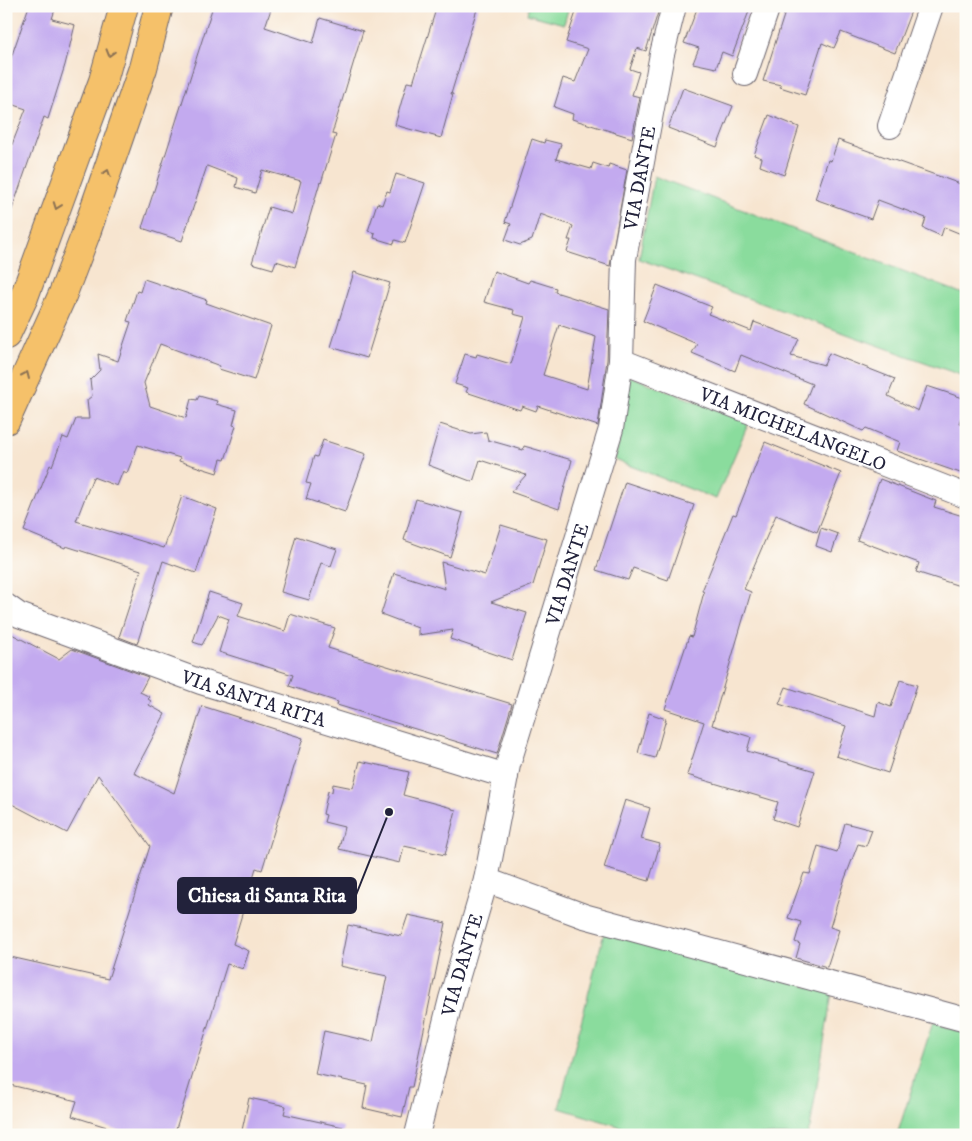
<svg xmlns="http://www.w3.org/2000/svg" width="972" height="1141" viewBox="0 0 972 1141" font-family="'IM FELL DW Pica',serif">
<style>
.green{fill:#8adc9d;stroke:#567f6c}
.building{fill:#c3aaef;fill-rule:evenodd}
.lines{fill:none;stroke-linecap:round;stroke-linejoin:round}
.minor-casing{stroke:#6d666f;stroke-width:26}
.major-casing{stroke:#6d666f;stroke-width:30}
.minor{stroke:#fff;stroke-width:24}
.major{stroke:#f5c16b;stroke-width:28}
.oneway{stroke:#8c7253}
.labels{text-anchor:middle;stroke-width:4;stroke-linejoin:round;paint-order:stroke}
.street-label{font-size:19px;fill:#22223b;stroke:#fdfcf7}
.leader{fill:none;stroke:#22223b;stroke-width:2}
.callout-dot{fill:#22223b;stroke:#fdfcf7;stroke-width:2}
.callout{fill:#22223b;stroke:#22223b;stroke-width:2}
.callout-label{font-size:20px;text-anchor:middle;font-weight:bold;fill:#fff}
</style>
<rect width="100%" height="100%" fill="#fdfcf7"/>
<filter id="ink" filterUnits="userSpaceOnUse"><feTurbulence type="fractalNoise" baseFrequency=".02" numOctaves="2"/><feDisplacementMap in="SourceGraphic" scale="10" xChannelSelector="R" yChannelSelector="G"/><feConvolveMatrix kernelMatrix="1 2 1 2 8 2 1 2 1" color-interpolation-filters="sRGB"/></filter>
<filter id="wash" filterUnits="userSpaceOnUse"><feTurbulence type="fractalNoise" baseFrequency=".0096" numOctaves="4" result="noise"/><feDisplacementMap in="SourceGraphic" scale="20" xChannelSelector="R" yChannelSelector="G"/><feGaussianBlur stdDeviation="1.12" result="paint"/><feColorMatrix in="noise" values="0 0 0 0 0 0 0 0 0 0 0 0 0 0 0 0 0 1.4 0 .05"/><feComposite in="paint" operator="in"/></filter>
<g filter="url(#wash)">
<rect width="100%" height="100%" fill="#f7e5d0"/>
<g class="green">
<path d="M529,6h40l-5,18 -37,-10z"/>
<path d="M654,176l312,119v82l-327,-118z"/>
<path d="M629,376l120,46 -33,77 -101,-39 9,-42z"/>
<path d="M604,933l228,60 -22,135 -3,7h-159l-89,-27z"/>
<path d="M933,1022l33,12v96l-2,5h-67z"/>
</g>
<g id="blocks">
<g class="building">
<path d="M29,6h27l-4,13 23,6 -10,40 -17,54 -4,-2 -35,101 -3,-1v-72l5,2 15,-38 -20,-7v-30z"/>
<path d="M213,6h59l-7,21 48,16 7,-25 43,13 -31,103 4,1 -15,48 -1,-1 -25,85 -19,-6 -3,8 -21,-6 17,-56 23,7 9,-33 -39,-11 -7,23 -19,-6 2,-9 -31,-12 -25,75 -40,-13z"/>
<path d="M437,6h41l-27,88h2l-12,44 -46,-13 12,-43 6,1z"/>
<path d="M578,6h82l-14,45 -9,-3 -7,21 9,3 -7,23 8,2 -8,41 -60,-19 1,-5 -19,-7 9,-29 12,4 13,-33 -22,-7z"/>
<path d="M698,6h53l-19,50 -10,-4 -6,16 -23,-5 6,-15 -15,-5z"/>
<path d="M787,6h126l-18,47 -54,-21 -7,16 -12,-5 -17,52 -25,-8 1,-2 -18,-4z"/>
<path d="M683,88l50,18 -16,41 -49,-19z"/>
<path d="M769,115l30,12 -15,48 -24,-9 2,-8 -8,-3z"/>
<path d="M532,139l12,4 1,-3 16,4 -5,15 35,10 2,-6 15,5 1,-4 18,6 -17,96 -43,-14 4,-12h-3l5,-14 -33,-12 -8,26 -12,5 -15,-5 6,-16 -6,-2z"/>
<path d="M838,140l128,46v50l-22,-9 -3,9 -18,-8 3,-10 -48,-18 -7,19 -56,-20 13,-39 3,1z"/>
<path d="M396,174l29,9 -20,60 -10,-3 -1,4 -20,-6 1,-5 -7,-2 9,-28 5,2 5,-14 3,1z"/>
<path d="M494,271l34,12 2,-3 26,8 -1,4 54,17 -2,51 -9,66 -60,-20 -2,5 -14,-5 -2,4 -54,-18 2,-4 -13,-4 10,-30 11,3 1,-3 34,10 14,-47 -12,-3 1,-4 -30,-8zM559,325l37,12 -9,52 -44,-14z"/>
<path d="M354,272l36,11 -23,75 -36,-11z"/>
<path d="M144,279l63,21 -1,3 65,23 -17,54 -35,-11 1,-3 -60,-22 -16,39 6,23 36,12 5,-19 6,1 2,-4 18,5 -1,3 21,6 -4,15 3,1 -11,34 -4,-1 -4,14 -38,-12 1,-3 -42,-13 -11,28 -4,-2 -6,15 -24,-9 -17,44 88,27 18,-52 35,13 -21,64 -33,-12 -26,83 -18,-7 22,-67 -75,-24 -1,2 -41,-17 26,-66 2,1 11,-29 5,2 8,-20h13l-2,-19 5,-4 -2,-16 10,-10 -2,-16 20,7 13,-39 -4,-1 10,-30 3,1z"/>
<path d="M657,285l55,22 -4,7 43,17 3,-9 45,17 -8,17 33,9 5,-12 66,26 -7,17 30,15 9,-25 39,13v5l-7,19 7,2v50l-69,-24 3,-9 -34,-14 -3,3 -59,-27 8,-20 -71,-29 -6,16 -43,-18 5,-9 -54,-23z"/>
<path d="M440,424l31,10 15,-2 2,8 35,10 1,-4 48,14 -13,49 -48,-17 15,-17 -46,-15 -7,22 -45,-17z"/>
<path d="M323,440l43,14 -21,58 -39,-13 5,-15 -5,-1 8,-27 3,1z"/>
<path d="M765,442l76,31 -24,59 -41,-17 -32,74 7,3 -39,133 39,12 -4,14 68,20 -18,56 -24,-8 5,-17 -91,-27 17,-53 -39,-13 24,-73 3,1 12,-45 -2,-1 31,-77 3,1z"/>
<path d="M880,479l56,22 -2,6 32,10v71l-50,-16 3,-9 -62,-23z"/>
<path d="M625,482l69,23 -26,75 -35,-12 -5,12 -32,-10z"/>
<path d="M416,499l47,14 -13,44 -46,-17z"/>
<path d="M501,525l46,14 -14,46 -42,17 36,11 -15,47 -62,-21 3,-9 -35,5v-7l-37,-14 13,-41 51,16 -4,-27 44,13z"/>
<path d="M821,528l17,6 -6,18 -16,-6z"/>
<path d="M296,536l41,13 -6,17 -10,-3 -12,37 -28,-8z"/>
<path d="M209,592l34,11 -5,13 47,15 5,-17 45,14 -7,20 184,56 -15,50 -160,-49 1,-3 -49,-16 4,-11 -74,-23 10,-33 -11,-4 -16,30 -9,-3z"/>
<path d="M6,631l53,28 13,-10 76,28 -8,15 10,5 -2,2 3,2 -2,4 16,9 -31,59 40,20 28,-87 101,32 -41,132 -6,-2 -23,76 16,7 -6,18 -16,-5 -53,171h-42l-60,-19 5,-15 -71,-17v-128l102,23 42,-133 -52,-71 -31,58 -61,-32z"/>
<path d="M900,680l17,5 -29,88 -52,-17 10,-30 -67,-22 7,-17 89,29 3,-14 13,5z"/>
<path d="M649,713l17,6 -11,39 -17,-5z"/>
<path d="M360,761l49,11 -6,23 49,13v1l4,1 -11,45 -41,-9 -4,17 -61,-14 5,-22 -20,-5 2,-7 -3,-1 5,-23 4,1 1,-8 20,4z"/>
<path d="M625,800l25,8 -9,31 19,5 -11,37 -45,-13z"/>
<path d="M845,823l27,7 -6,16 -8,-2 -14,37 -14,46 9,3 -12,37 -31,-9 4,-14 -5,-2 6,-20 -13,-4 16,-45 6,1 8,-28 19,6z"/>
<path d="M408,915l38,8 -34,164h-3l-7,30 -39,-9 4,-23 -52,-11 9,-43 49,11 4,-19 10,-47 -47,-10 8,-41 53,11z"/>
<path d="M249,1098l37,8 -2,8 59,13 -1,8h-101z"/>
</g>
</g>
</g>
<g filter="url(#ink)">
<use href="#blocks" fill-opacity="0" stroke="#6d666f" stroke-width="1"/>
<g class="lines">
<g class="minor-casing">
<g id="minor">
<path d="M745,74l23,-68"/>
<path d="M890,126l41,-120"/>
<path id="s1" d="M621,361l345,135"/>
<path id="s2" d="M6,606l13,9 182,67 305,94"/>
<path d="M486,880l98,36 382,104"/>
<path id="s3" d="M417,1135l34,-136 35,-119 22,-115 103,-336 10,-68 3,-102 38,-205 12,-48"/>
</g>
</g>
<g class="major-casing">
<g id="major">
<path d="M6,335l18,-38 79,-216 21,-75"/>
<path d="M6,420l56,-124 23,-60 58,-168 16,-62"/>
</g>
</g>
<use href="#minor" class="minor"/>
<use href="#major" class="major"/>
</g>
<defs><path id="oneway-chevron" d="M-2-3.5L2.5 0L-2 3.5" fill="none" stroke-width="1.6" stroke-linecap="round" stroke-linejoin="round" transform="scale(1.25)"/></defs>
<g class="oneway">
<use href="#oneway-chevron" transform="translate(110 53) rotate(106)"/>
<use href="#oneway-chevron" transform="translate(107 173) rotate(-71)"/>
<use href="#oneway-chevron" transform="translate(57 206) rotate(110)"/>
<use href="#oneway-chevron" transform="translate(26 375) rotate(-66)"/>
</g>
</g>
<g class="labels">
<g class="street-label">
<text dy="7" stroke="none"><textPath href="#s3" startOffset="986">VIA DANTE</textPath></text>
<text dy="7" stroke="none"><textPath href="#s1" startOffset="185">VIA MICHELANGELO</textPath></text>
<text dy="7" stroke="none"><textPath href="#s3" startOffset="581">VIA DANTE</textPath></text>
<text dy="7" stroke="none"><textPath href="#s2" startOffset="265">VIA SANTA RITA</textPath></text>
<text dy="7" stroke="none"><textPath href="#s3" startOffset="176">VIA DANTE</textPath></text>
</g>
</g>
<path class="leader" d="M389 812L356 895"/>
<circle class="callout-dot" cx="389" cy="812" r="5"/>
<rect class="callout" x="178" y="878" width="178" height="35" rx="5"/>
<g class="callout-label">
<text x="267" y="902">Chiesa di Santa Rita</text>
</g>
<rect width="972" height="1141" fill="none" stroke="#fdfcf7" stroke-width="25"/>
</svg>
